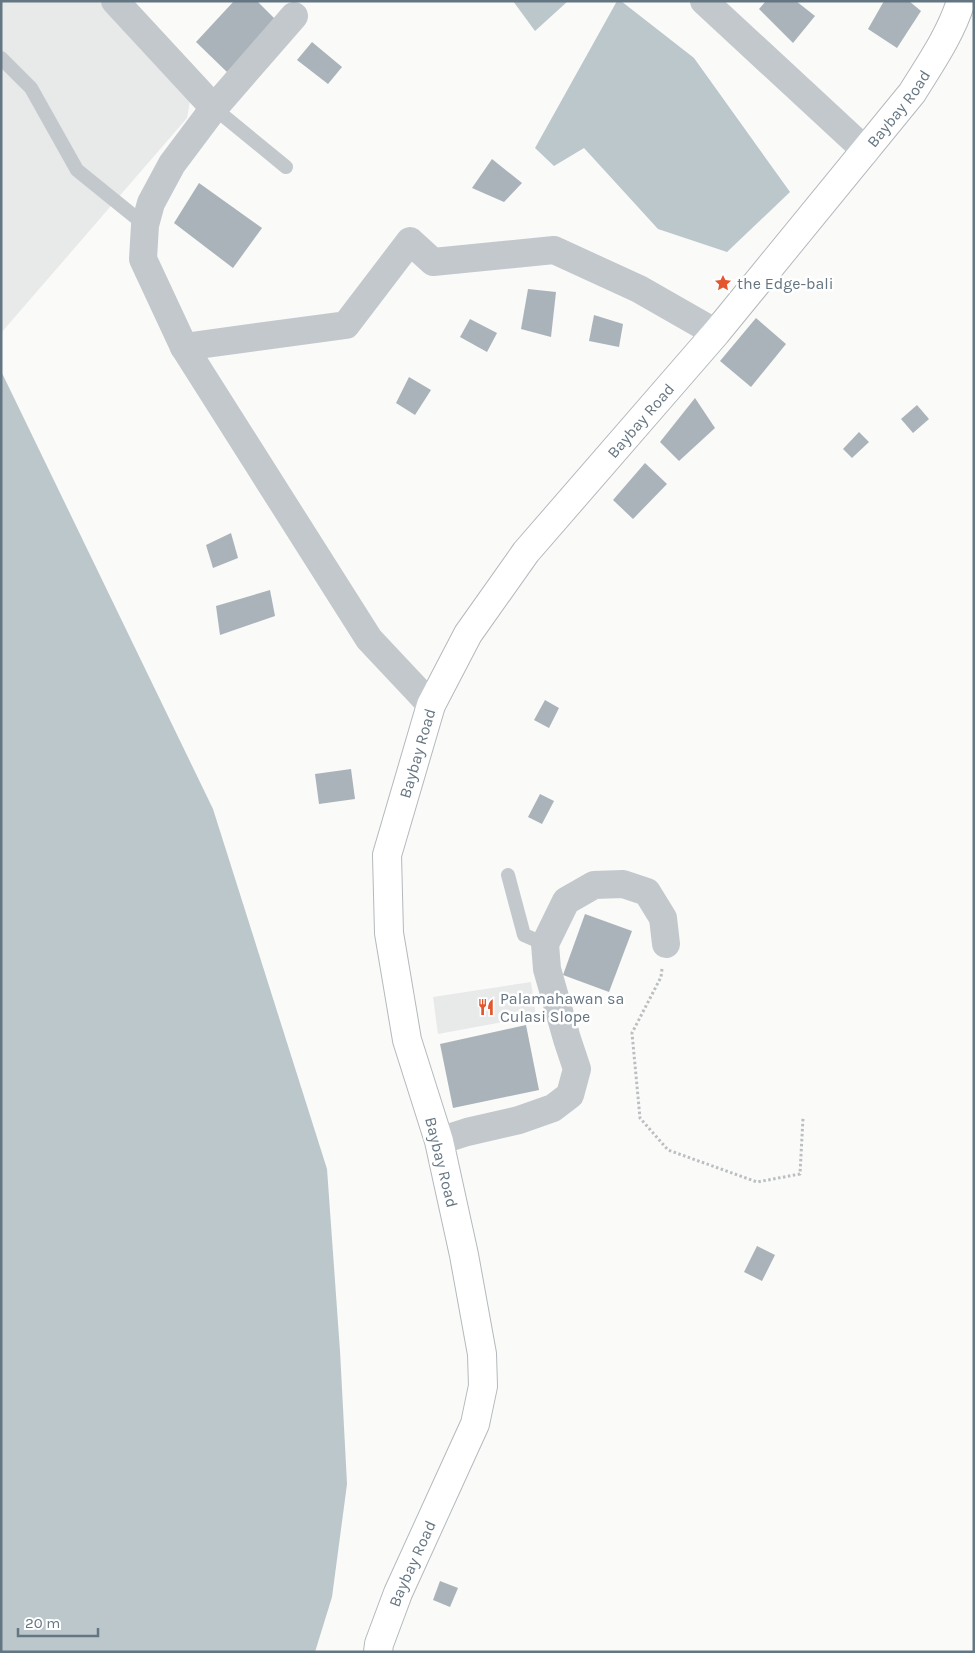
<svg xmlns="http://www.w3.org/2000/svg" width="975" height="1653" viewBox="0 0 975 1653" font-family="Karla,sans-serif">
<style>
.built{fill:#e8e9e9}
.water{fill:#bbc7cb}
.building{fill:#aab3b9}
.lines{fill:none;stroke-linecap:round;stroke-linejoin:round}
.trunk-casing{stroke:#b4b9bd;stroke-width:30}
.path{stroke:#bbbfc2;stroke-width:3;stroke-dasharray:2.5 2.5;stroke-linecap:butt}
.service{stroke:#c3c8cc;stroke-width:14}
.minor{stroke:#c3c8cc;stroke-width:28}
.trunk{stroke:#fff;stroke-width:28}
.labels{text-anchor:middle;stroke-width:5;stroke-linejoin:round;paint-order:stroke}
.street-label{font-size:16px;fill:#657683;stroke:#fff}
.poi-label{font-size:16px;fill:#657683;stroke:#fff;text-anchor:start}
</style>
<rect width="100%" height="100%" fill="#fafaf8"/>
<g class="built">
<path d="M1,1h98l93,89 -5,28 -186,215z"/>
<path d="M531,982l5,34 -98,18 -5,-37z"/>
</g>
<g class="water">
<path d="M513,1h55l-33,30z"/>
<path d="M617,1h4l73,57 96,134 -63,60 -69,-23 -74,-81 -30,18 -19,-18z"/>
<path d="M1,371l212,438 114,360 13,182 7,133 -15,113 -17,55h-314z"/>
</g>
<g class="building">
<path d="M234,1h23l19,19 -49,52 -31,-30z"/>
<path d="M766,1h30l19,15 -22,27 -34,-34z"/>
<path d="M884,1h25l12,10 -24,37 -29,-19z"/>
<path d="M312,42l30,25 -14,17 -31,-24z"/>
<path d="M492,159l30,24 -18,19 -32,-14z"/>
<path d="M199,183l63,45 -29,40 -59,-45z"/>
<path d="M528,289l28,3 -5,45 -30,-8z"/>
<path d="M594,315l29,9 -4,23 -30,-6z"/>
<path d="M756,318l30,26 -35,43 -31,-26z"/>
<path d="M470,319l27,14 -10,19 -27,-15z"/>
<path d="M409,377l22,13 -16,25 -19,-12z"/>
<path d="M695,398l20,30 -36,33 -19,-19z"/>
<path d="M917,405l12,14 -16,14 -12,-14z"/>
<path d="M859,432l10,10 -17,16 -9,-9z"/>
<path d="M645,463l22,21 -34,35 -20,-19z"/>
<path d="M231,533l7,25 -25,10 -7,-23z"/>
<path d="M270,590l5,26 -55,19 -4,-29z"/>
<path d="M545,700l14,8 -10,20 -15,-8z"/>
<path d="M351,769l4,30 -36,5 -4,-30z"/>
<path d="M540,794l14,7 -12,23 -14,-7z"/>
<path d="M585,914l47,17 -23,61 -46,-17z"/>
<path d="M526,1025l13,65 -86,18 -13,-64z"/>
<path d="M757,1246l18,9 -13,26 -18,-9z"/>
<path d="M440,1581l18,7 -8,19 -17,-7z"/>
</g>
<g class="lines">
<g class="trunk-casing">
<g id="trunk">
<path id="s1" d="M378,1652l1,-8 19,-51 77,-169 8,-38 -1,-32 -18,-99 -25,-114 -32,-101 -18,-107 -2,-78 44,-150 37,-71 58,-82 190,-219 196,-240c18,-29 39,-59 49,-92"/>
</g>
</g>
<path class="path" d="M662,969l-1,8 -29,56 8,85 28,32 89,32 43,-8 3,-56"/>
<g class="service">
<path d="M1,58l30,30 46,82 68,55"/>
<path d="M214,108l72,59"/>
<path d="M508,875l16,60 21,9"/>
</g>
<g class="minor">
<path d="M115,1l99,107"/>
<path d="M704,1l162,150"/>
<path d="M294,16l-80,92 -42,56 -21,39 -6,22 -2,34 41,88 185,292 62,66"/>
<path d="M184,347l162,-22 64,-84 23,21 121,-12 85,39 77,44"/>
<path d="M439,1141l28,-9 52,-12 34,-12 17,-13 7,-26 -10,-30 -20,-70 -2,-25 21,-43 28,-16 29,-1 24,8 16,26 3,26"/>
</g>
<use href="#trunk" class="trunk"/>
</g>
<defs>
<g id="sight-bare" transform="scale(1.35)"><path d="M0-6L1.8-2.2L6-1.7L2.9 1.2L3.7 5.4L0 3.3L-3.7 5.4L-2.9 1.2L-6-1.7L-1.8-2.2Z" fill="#e4572e" stroke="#fff" stroke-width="2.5" paint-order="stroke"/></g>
<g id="restaurant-bare" transform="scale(1.35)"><path d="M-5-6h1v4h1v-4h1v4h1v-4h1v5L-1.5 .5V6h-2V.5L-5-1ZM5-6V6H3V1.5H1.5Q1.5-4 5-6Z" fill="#e4572e" stroke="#fff" stroke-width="2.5" paint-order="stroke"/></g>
</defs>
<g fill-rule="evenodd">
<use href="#sight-bare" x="723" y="283"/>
<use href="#restaurant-bare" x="486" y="1007"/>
</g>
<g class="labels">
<g class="street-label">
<text dy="6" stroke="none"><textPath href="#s1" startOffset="1745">Baybay Road</textPath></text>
<text dy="6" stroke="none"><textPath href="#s1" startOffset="1340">Baybay Road</textPath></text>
<text dy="6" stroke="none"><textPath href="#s1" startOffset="935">Baybay Road</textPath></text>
<text transform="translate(442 1162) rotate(76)" y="6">Baybay Road</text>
<text dy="6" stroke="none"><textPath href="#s1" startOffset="95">Baybay Road</textPath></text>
</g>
<g class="poi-label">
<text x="737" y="289">the Edge-bali</text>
<text x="500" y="1004">Palamahawan sa<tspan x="500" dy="18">Culasi Slope</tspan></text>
</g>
</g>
<rect width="975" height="1653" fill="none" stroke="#657683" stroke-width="5"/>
<path d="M18 1628v8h80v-8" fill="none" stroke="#657683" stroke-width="2.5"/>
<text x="25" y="1628" font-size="15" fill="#657683" stroke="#ffffff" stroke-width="4" paint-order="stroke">20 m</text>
</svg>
